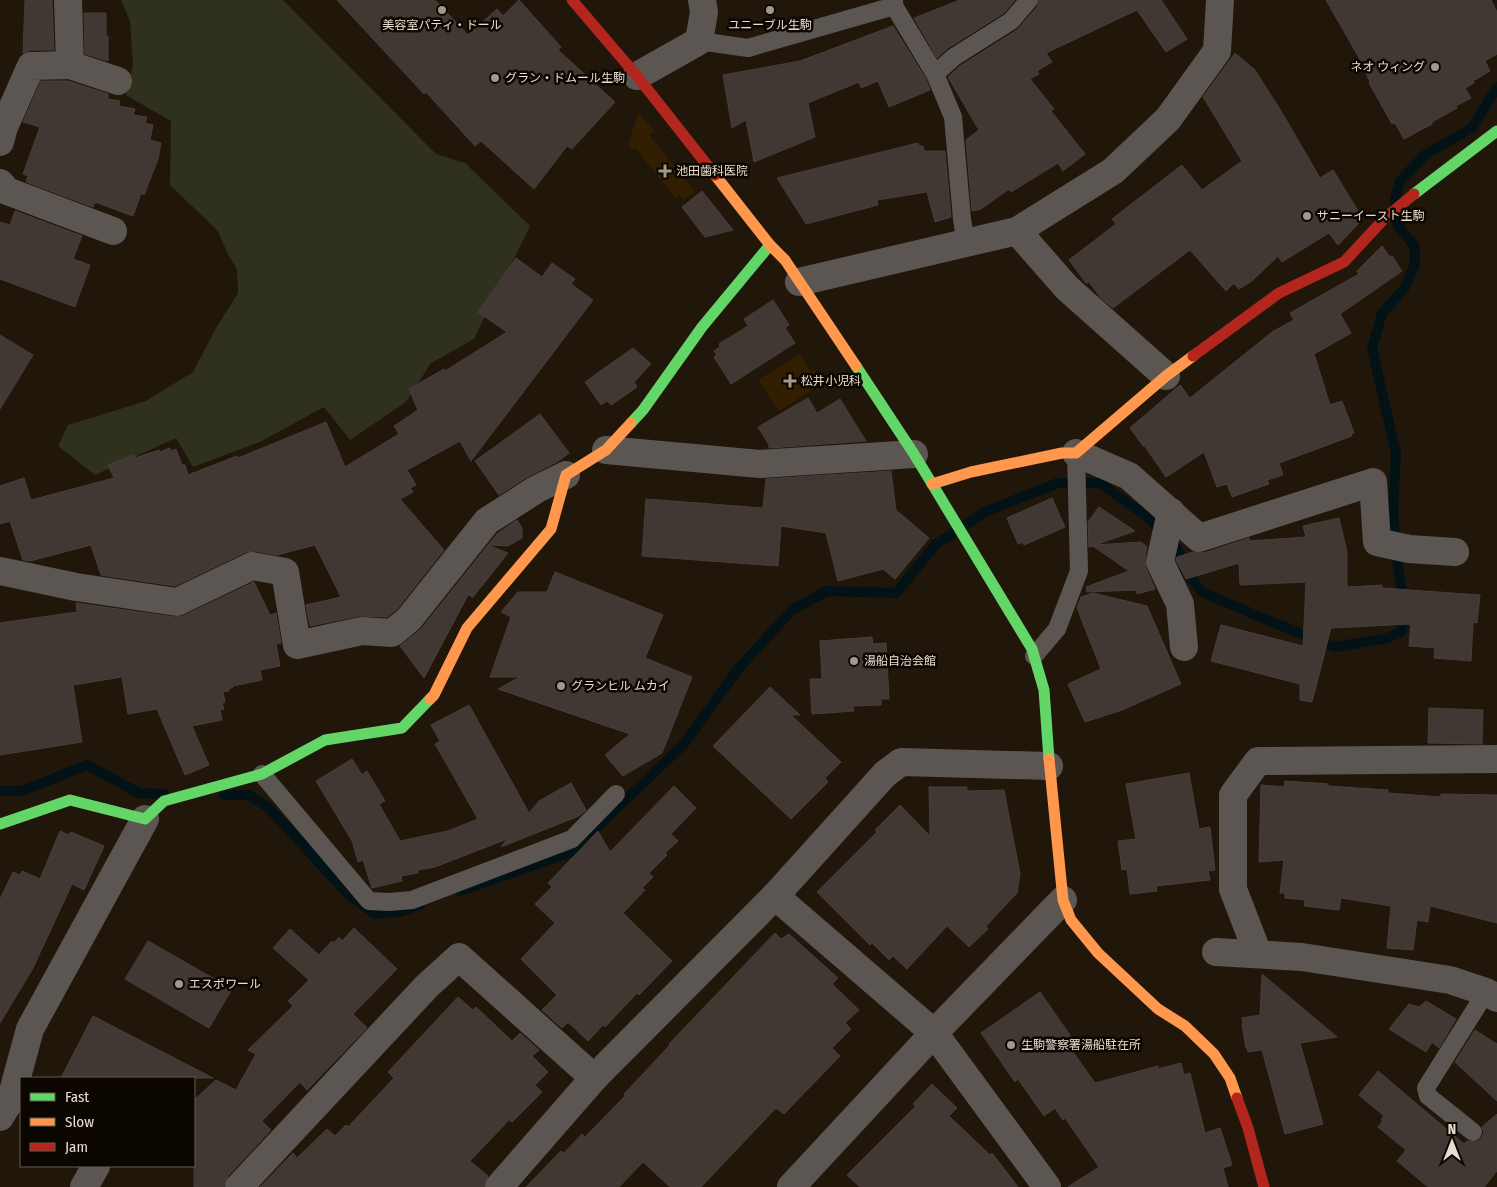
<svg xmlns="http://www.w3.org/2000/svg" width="1497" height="1187" viewBox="0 0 1497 1187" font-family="'Fira Sans Condensed','Noto Sans JP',sans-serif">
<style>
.built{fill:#321f01}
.green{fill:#2f301e}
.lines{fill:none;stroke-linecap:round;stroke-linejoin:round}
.stream{stroke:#031217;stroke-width:10}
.building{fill:#413733;stroke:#483e3b}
.lane{stroke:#5c5652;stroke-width:18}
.street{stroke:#5c5652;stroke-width:28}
.fast{stroke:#63d668;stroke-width:11}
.slow{stroke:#ff974d;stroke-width:11}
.jam{stroke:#b3261e;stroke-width:11}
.poi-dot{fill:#a29889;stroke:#0c0601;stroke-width:2}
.labels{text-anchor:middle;stroke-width:5;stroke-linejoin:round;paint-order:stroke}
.poi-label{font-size:12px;fill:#e8ddce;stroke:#0c0601;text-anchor:start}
</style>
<rect width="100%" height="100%" fill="#20170a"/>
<g class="built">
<path d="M639,113l15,18 -5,4 46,57 -11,8 -4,-5 -4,3 -41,-50 -2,2 -5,-7z"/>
<path d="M800,354l11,18 3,-2 9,13 -44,28 -21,-31z"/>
</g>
<path class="green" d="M121,0h162l153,154 29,9 65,63 -56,113 -43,24 -25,39 -56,38 -26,-33 -62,34 -69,26 -17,-29 -81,37 -37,-29 10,-21 78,-24 47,-29 22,-42 23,-37 -1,-24 -8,-13 -12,-26 -47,-45 1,-64 -45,-26 7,-30 -3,-44z"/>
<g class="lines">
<g class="stream">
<path d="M0,791h22l65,-26 52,28 25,1"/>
<path d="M224,795h25l20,13 80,87 26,19 27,-3 18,-6"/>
<path d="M460,891l111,-39 112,-107 56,-77 53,-58 35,-19 69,2 39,-48 50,-33 73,-29h42l50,36 27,29 9,24 16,20 65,28 68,27 53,-9 14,-7 1,-30 -5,-37 -5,-50 3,-61 -24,-104 10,-36 22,-24 11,-25v-17l-17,-21 -3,-27 5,-18 26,-27 46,-26 25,-41"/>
</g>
</g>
<g class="building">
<path d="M25,0h27l2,50h-23l-8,3z"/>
<path d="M337,0h98l33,35 29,-26 6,7 16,-16 42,47 -3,3 57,52 -43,47 -5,-3 -33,43 -53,-48 -6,5 -49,-54 -2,2z"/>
<path d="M960,0h55l-11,13 -56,35 -11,10 -23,-40z"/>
<path d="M1039,0h122l26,39 -21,13 -29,-42 -91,43 6,9 -15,9 2,3 -9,5 24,30 -3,2 34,43 -22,17 -5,-8 -47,29 -2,-3 -28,20 -9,2 -6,-71 13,-10 -31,-53 12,-11 57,-36 20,-23z"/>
<path d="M1326,0h165l6,12v42l-12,7 5,10 -17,10 1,2 -9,5 6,10 -15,8 1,2 -25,14v2l-28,15 -9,-16 -3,1 -23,-41 1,-1 -12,-26z"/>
<path d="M84,13h22v23h2v25l-23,-7z"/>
<path d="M893,26l33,53 4,11 -41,17 -11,-26 -17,7 -2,-6 -51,21 7,34 -61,25 -8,-42 -14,8 -9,-53 77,-14z"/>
<path d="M1235,53l20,17 26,41 39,67 13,-8 30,49 -25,26 -9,-12 -47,29 -4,-6 -26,25 -13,8 -5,-6 -8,8 -36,-41 -77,58 -12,-10 -12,-16 -3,1 -17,-23 47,-36 -4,-5 70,-54 20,25 40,-29 -39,-64z"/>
<path d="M41,81h27l40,13v5l12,2 -1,5 16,3 -2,6 14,2 -2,6 8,2 -3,15 11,3 -3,16 -14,36 -3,-2 -8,23 -38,-14 -2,5 -67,-25 2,-6 -5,-2 17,-47 -17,-5z"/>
<path d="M918,143l1,3h4l1,5h21l6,66 -16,5 -8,-30 -50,8 1,5 -72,19 -29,-46z"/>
<path d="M702,191l31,39 -28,7 -23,-30z"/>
<path d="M15,211l67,25 -9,23 17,6 -15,42 -75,-28v-57l10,3z"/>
<path d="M1382,246l8,11 2,-1 10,15 -62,43 11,19 -37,21 16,51 12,-4 12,32 -3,1 1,2 -73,27 4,12 -16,5 2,4 -37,13 -5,-13 -10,3 -13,-35 -38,25 -22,-32 -1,1 -13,-18 50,-43 10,13 82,-66 22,-12 -4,-7 69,-39 -2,-3z"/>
<path d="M516,258l26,19 10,-14 23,16 -4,5 22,16 -122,161 -11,-20 -53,29 9,15 -6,3 3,4 -13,7 44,51 -46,58 -11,9 -28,-1 -49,10 -4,-21 35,-8 -26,-52 -38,10 -22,-4 -9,1 -71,34 -74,-11 -10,-30 -61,16 -7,-1 -13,-39 -10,3v-38l24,-8 7,22 83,-22 -6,-13 26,-10 1,3 24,-8 1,2 10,-4 1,3 5,-2 6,16h3l3,10 49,-19 1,2 88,-36 19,45 54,-33 -5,-8 24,-16 -9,-21 35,-20 1,2 62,-39 -29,-20z"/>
<path d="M773,300l16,25 -4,3 10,15 -64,41 -17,-27 3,-2 -3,-4 6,-4 -1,-3 29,-18 -4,-7z"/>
<path d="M0,335l33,20 -33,54z"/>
<path d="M633,348l18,16 -17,18 3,5 -26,18 -4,-4 -6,4 -16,-23z"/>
<path d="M808,398l9,15 23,-14 26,42 -97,7v-3l-11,-18z"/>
<path d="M540,414l29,39 -12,9 -28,14 -30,19 -24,-34z"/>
<path d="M891,471l5,39 33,28 -34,41 -12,-10 -45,12 -12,-48 -45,-7 -3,40 -136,-10 4,-57 117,9 3,-29z"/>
<path d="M1052,498l13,29 -41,18 -2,-3 -4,2 -11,-26z"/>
<path d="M1099,507l36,24 -40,14 46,-3 6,5 -2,12 1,9 9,21 -18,5 -1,-4 -49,2 -1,-5 43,-16 -36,-25 -4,1 -1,-25z"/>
<path d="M1339,518l8,34v35l35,-2v3l98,7 -3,28 -4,-1 -2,39 -37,-3 1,-10 -26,-2 2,-22 -80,4 -19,74 -12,-2v-16l-89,-23 10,-36 82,21 3,-64 -66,3 -1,-22 -53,16 -10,-19 1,-3 16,-5 11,1 45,-15v3l57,-4 -3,-11z"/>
<path d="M517,520l5,8v10l-14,8 -20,-1 10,-12z"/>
<path d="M488,545l20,8 -35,44 -5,-2 -44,83 -24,-32 21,-17z"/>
<path d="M555,572l108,43 -18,43 47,19 -30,76 -39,23 -18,-21 25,-21 -132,-45 22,-12h-30l21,-60 -10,-5 17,-20h29z"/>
<path d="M254,582l16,33 6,-2 5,30 -5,1 4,22 -20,4 2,10 -29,6v1l-4,2v2l-6,1 2,10 -3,1 2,6 -4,1 2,10 -30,6 17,39 -24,10 -28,-66 -29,5 -6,-37 -49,8 9,57 -82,13v-132l77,-11 -1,-9 99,14 8,-1z"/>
<path d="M1093,593l54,13 34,78 -59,26 -37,12 -17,-38 33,-15 -24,-61 4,-11z"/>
<path d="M872,637l1,7 13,-1 3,56h-8v6l-28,1 1,5 -42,3 -2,-35h12l-2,-38z"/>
<path d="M770,687l30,28h-9l50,47 -16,16 3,4 -37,37 -78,-73z"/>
<path d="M469,705l60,108 10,-12 32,-18 15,27 -7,6 -78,31 6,-8 -72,28 -17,3v3l-17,3 1,5 -30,7 -9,-28 -5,2 -6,-21 -36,-60 36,-22 10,16 5,-4 18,30 -6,3 21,37 48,-10 30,-12 -43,-75 5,-3 -9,-16z"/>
<path d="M1429,708l54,2 -1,34 -54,-1z"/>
<path d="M1189,773l10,56 11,-2 5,43 -7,1 2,9 -54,6 1,5 -27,3 -3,-25 -5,1 -4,-29 18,-2 -10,-55z"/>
<path d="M1285,781l43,3v2l60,4v3l53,4v-3l56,1v128l-67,-17 -2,16 -11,-2 -4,30 -26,-2 4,-42 -50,-8 -2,12 -35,-4 1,-6 -20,-2v-5h-5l4,-33 -25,2 2,-77 23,2z"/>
<path d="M674,786l22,22 -25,26 7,7 -13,12 2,2 -18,18 4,4 -11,11 3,2 -22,23 49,48 -33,34 -2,-2 -32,34 -2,-2 -15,16 -20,-19 -6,6 -20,-18 15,-15 -36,-36 34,-36 -20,-19 17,-17 -4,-4 50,-52 12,21z"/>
<path d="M929,787h38v4l37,-1 16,84 -3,19 -31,33 2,3 -19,18 -22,-21 -40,43 -14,-13 -4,4 -17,-17 -2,2 -53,-53 60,-60 -2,-2 25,-25 30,31z"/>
<path d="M60,831l9,4 2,-3 33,14 -20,44 -12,-6 -40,86 -32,53v-124l13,-27 7,3 2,-4 18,8z"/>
<path d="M354,928l43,41 -44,45 14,14 -60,62 -7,-8 -38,39 9,9 -43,46 -4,11h-30v-87l22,-20 20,10 20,-36 -8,-4 45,-44 -5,-5 21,-21 -36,-32 17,-19 29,26 13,-14 2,2 5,-6 3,4z"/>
<path d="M775,933l6,6 8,-5 49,44 -6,6 27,26 -14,13 6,6 -19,19 8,8 -56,58 -8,-6 -75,79h-31l-27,-25 -24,25h-93l35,-36 3,2 18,-19 3,3 40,-41 -1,-2 46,-49 -1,-1z"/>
<path d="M148,941l84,48 -23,39 -84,-49z"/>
<path d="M1262,974l75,63 -37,6 23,81 -38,10 -23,-84 -14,2 -1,-4h-1l-4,-23 1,-1 -1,-6 18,-3z"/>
<path d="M1040,992l34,49 -6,4 27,38 63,-17v3l23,-6 3,12 6,-2 15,60 15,-5 12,37 -9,3 5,19h-160l31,-20 -34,-49 -2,2 -8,-12 -11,8 -26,-37 -3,3 -34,-49z"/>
<path d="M458,997l15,13 3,-3 36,34 8,-8 19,17 -7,6 16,16 -13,13 7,7 -30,30 -3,-2 -39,41 18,15 -4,11h-224l33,-34 4,5 30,-29 8,7 11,-11 2,2 46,-49 -6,-6z"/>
<path d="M1426,1001l30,18 -17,29 -7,-6 -6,10 -37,-23 20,-25 10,3z"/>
<path d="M93,1016l120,62h-152z"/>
<path d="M1475,1030l22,14v57l-42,-39z"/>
<path d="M1378,1071l86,73 3,-3 9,1 5,-3 3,-6 -2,-6 15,-13v57l-13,16h-56l-31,-26 9,-11 -28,-23 5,-6 -2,-1 3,-4 -25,-21z"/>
<path d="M932,1084l25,24 -8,8 41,39 2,-2 26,34h-158l-13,-12 69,-69 -3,-2z"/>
</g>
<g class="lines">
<g class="lane">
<path d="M894,6l41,68 18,43 9,102 4,25"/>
<path d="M699,41l49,7 146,-42v-6"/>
<path d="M935,74l19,-17 57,-36 18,-21"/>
<path d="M1034,656l23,-27 22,-58 -3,-118"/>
<path d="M262,774l107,127 20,1 23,-2 160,-61 44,-45"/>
<path d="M1473,1132l-45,-36 -2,-8 60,-96"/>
</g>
<g class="street">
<path d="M68,0l2,65 48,16"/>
<path d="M637,76l62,-35 5,-29 -2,-12"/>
<path d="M0,142l4,-15 27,-61 39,-1"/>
<path d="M0,183l7,8 106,40"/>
<path d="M1017,231l50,57 99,88"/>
<path d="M799,282l218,-51 96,-60 55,-52 49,-68 3,-51"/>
<path d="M606,450l154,14 154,-10"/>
<path d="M1076,453l53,23 70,62 174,-56 4,60 32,7 46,3"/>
<path d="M1171,512l-11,50 20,42 4,43"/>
<path d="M0,571l76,16 101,15 75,-36 33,6 12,73 65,-14 30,2 17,-14 78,-98 50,-32 29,-14"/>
<path d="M775,896l159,137 113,154"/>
<path d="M1216,952l86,5 148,23 36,12 11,6"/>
<path d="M1258,954l-25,-65v-94l25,-34 239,-2"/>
<path d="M0,1117l11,-18 19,-70 115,-210"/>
<path d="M84,1187l12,-21"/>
<path d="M239,1187l188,-201 32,-29 135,121"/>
<path d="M499,1187l95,-109 181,-182 110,-122 16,-12 148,4"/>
<path d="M791,1187l143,-154 129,-133"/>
</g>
<g class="fast">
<path d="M1414,194l83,-63"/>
<path d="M856,366l58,88 118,195 12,41 5,69"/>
<path d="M631,423l12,-13 59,-83 68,-82"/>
<path d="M0,824l70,-24 75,19 19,-18 98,-27 63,-34 77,-12 28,-29"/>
</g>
<g class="slow">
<path d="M715,175l55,70 15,15 71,106"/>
<path d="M932,484l39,-12 91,-19h14l90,-77 27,-20"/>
<path d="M430,699l4,-4 33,-67 84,-99 15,-54 40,-25 25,-27"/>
<path d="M1049,759l14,141 8,20 27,33 60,56 27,17 29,28 16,24 7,20"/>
</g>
<g class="jam">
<path d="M572,0l65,76 78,99"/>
<path d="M1193,356l86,-63 65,-31 40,-43 30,-25"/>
<path d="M1237,1098l11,30 16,59"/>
</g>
</g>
<g class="poi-dot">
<circle cx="442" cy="10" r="5"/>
<circle cx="770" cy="10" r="5"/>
<circle cx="1435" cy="67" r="5"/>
<circle cx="495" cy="78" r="5"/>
<path d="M662.5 163.5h5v5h5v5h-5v5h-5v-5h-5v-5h5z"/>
<circle cx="1307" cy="216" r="5"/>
<path d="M787.5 373.5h5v5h5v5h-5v5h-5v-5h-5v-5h5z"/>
<circle cx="854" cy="661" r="5"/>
<circle cx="561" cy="686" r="5"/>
<circle cx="179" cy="984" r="5"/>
<circle cx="1011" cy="1045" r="5"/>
</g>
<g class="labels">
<g class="poi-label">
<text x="442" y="29" text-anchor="middle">美容室パティ・ドール</text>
<text x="770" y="29" text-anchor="middle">ユニーブル生駒</text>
<text x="1425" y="71" text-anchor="end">ネオ ウィング</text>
<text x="505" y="82">グラン・ドムール生駒</text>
<text x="676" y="175">池田歯科医院</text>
<text x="1317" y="220">サニーイースト生駒</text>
<text x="801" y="385">松井小児科</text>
<text x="864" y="665">湯船自治会館</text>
<text x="571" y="690">グランヒル ムカイ</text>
<text x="189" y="988">エスポワール</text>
<text x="1021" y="1049">生駒警察署湯船駐在所</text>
</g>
</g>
<rect x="20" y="1077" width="175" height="90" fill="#0c0601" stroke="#645c53"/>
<rect x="30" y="1093" width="25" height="8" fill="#63d668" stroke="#645c53"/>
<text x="65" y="1102" font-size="15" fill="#e8ddce">Fast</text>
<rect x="30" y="1118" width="25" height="8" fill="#ff974d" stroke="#645c53"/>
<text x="65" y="1127" font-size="15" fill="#e8ddce">Slow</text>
<rect x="30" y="1143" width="25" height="8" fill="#b3261e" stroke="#645c53"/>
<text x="65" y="1152" font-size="15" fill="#e8ddce">Jam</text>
<g transform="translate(1452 1142)" stroke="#0c0601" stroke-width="4" paint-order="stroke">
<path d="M0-4L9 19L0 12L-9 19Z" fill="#e8ddce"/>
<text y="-8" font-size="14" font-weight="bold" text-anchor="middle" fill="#e8ddce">N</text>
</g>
</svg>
